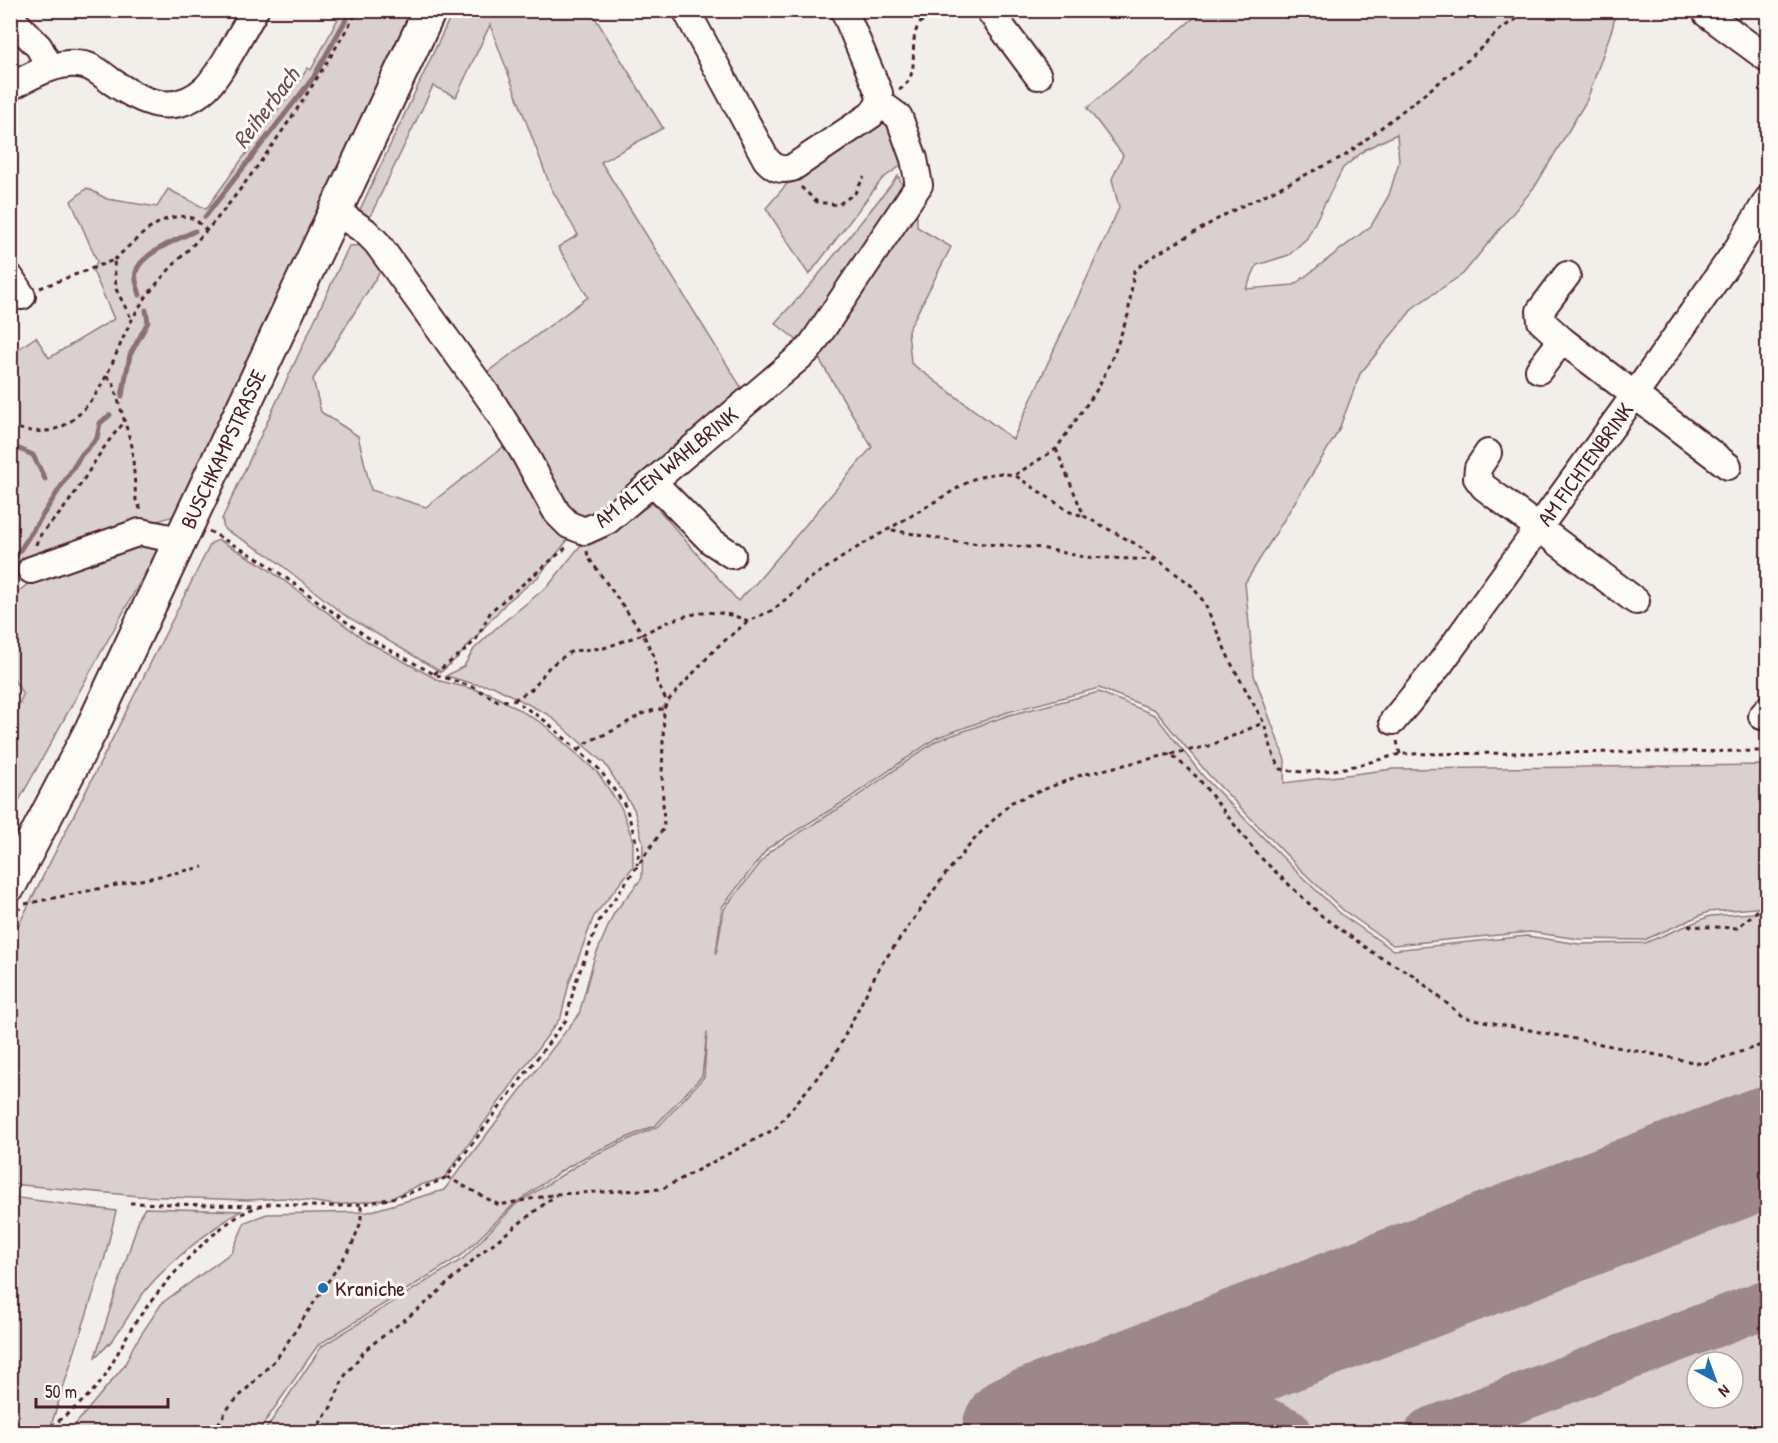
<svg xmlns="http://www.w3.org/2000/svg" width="1778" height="1443" viewBox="0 0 1778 1443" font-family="'Patrick Hand',sans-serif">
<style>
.green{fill:#d9d0cf;stroke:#92787d;stroke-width:1.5;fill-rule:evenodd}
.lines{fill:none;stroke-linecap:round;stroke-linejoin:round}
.stream{stroke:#8b6f75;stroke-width:5}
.taxiway{stroke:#9e878b;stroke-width:48}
.runway{stroke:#9e878b;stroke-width:120}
.minor-casing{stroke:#4a1f2b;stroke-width:30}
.major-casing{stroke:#4a1f2b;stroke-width:36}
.path{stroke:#4a1f2b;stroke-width:3;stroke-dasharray:4.5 4.5;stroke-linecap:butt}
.minor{stroke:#fdfcf7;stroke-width:26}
.major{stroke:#fdfcf7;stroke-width:32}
.poi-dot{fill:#1f6fb2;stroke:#fdfcf7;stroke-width:2}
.labels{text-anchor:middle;stroke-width:6;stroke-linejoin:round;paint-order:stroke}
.street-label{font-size:22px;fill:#4a1f2b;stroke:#fdfcf7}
.poi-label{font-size:22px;fill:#4a1f2b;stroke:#fdfcf7;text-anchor:start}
.water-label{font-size:24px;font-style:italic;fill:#704e56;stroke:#fdfcf7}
</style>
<rect width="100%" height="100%" fill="#f2efeb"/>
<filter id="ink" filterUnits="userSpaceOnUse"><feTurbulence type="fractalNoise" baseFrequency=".0167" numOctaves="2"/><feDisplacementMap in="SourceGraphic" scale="12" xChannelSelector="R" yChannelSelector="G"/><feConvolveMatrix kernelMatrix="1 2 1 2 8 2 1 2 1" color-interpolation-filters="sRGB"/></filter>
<g filter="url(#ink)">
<g class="green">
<path d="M342,11h77l-245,505 -72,22 -74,30 -17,2v-216l25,-17 13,21 65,-39 -21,-48 4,-10 -26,-60 16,-13 20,11 50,8 11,-18 38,20 102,-141 3,2z"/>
<path d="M453,11h138l72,117 -62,34 145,233 -146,125 -34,-6 -84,-138 106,-79 -30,-50 20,-12 -27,-47 -61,-163 -34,72 -23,-11 -68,141 -8,-11z"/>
<path d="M1202,11h413l-2,15 -26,74 -51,85 -73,89 -49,33 -54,67 -22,58 -93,151 9,92 31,85 -1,23 109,-14 374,-4v142l-59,5 -64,28 -65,-1 -49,-7 -137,13 -50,-35 -42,-40 -93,-96 -53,-64 -56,-22 -91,24 -72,26 -91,63 -77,47 -46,59 -6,47 8,-45 46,-58 76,-47 90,-63 73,-26 90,-23 56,23 48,61 94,96 45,43 51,35 134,-14 52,8 66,-1 65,-27 57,-4v520h-1503l58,-86 142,-88 52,-54 76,-48 67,-30 45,-49 3,-45 -5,44 -46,49 -64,28 -31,18 -47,33 -52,51 -144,90 -60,87h-189l55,-66 10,-21 28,-42 70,-51 13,-30 22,-8 101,-2 76,-22 135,-176 15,-55 20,-46 28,-35 1,-35 -9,-34 -29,-45 -56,-49 -56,-29 -19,-2 -28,-8 18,-10 10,-17 21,-20 54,-44 31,-39 25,-11 48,-32 85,98 18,-18 116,-136 -54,-90 -43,-34 37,-40 86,-107 19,40v11l34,20 -43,84 3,32 102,76 106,-231 -7,-29 11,-24 -36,-47zM1397,134l2,28 -10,33 -18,31 -77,59 -48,4 11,-24 32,-10 18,-17 36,-70 23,-19zM1697,1362h36v36h-36z"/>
<path d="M887,116l19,38 -4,11 -20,14 -73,96 -43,-67 27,-31z"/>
<path d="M368,245l16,20 -71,114 8,33 37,24 13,54 55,17 82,-64 59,98 -29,36 -32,26 -48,54 -17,15 -98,-58 -74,-59 -45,-26 -2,-10 127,-273z"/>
<path d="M143,539l18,5 -150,271 -1,-85 13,-36 -13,-20 1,-67 8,-16 20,-16z"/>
<path d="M219,540l42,24 107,78 72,39 50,12 52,30 56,50 24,36 11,32v26l-39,49 -25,67 -8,34 -117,161 -27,8 -27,13 -54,6 -50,-7 -39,2 -108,-4 -128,-12v-244l200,-397z"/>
<path d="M11,1197l105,14 -11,46 -56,175h-38z"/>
<path d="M145,1208l96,3c-30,17 -79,57 -99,84 -16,23 -25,45 -47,62l45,-141z"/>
</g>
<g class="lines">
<g class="stream">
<path d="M205,217l108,-139 35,-62"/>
<path d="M140,295c-2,-7 -6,-16 -4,-23 5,-19 43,-33 59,-41"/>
<path d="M122,396l8,-41 18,-33 -2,-12"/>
<path d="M10,445l23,10 12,24"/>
<path d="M17,555l65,-101 15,-16 3,-15 10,-8"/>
</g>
<g class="taxiway">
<path d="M1130,1391l32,-7 31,4 95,44"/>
<path d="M1429,1432l339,-129"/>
</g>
<path class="runway" d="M1022,1432l746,-286"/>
<g class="minor-casing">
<g id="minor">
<path d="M686,10l80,149c8,9 14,12 26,9l79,-53 9,-12 -1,-10 -35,-83"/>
<path d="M989,10l49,66"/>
<path d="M1707,14l61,45"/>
<path d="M10,17l29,30 11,21"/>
<path d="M10,87c21,-11 49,-28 74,-22 10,2 19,10 27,16 31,21 62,37 95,7 16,-16 36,-57 49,-78"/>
<path d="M337,212l28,19 12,12 113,156 33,52 34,62 12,12 16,6 22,-10 202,-172 110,-164 -5,-26 -15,-42 -19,-14"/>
<path d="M10,277l12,19"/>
<path d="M1562,340l-21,-19 -1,-10 27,-36"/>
<path d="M1539,370l23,-30 166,126"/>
<path d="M1488,453l-10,15 -1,10 7,9 152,114"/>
<path d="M653,482l58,59 21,14"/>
<path d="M31,570l109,-38 40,8"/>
<path d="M1762,716l6,-7"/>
<path d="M1393,721l47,-57 194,-268 102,-145 32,-52"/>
</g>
</g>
<g class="major-casing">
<path id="major" d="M10,885l81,-155 339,-720"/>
</g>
<g class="path">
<path d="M899,90c23,-15 9,-40 18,-62 3,-7 11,-11 15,-18"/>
<path d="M801,187l16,15 21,3 17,-12 9,-16"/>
<path d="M114,260c19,-17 49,-52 78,-42 5,2 11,9 15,13"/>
<path d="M40,288l74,-28 2,29 16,31"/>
<path d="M107,376l6,7 19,63 4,54 6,12"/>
<path d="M10,426c21,7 42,9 61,-5 39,-30 44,-77 69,-115 23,-35 58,-63 84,-96 50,-63 93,-129 134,-200"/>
<path d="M1056,449l28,67 50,27 24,17 34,26 12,16 27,61 33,60 10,34 7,12c40,9 81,-5 119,-15l368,-3"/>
<path d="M1016,476l54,36 14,4"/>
<path d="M892,530l65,12 84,6 43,9 72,3"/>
<path d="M209,531l55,31 106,77 64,35 39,13 25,14 16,-1 30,20 56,50 26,37 13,44 -2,14"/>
<path d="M36,545c3,-13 17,-23 25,-33 23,-28 37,-62 62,-88"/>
<path d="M587,551l1,6 55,77c36,-19 66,-30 105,-13"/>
<path d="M434,674l33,-25 10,-11 14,-27 77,-65"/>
<path d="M514,700l18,-11 18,-23 22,-15 32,-3 39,-14 11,22 3,26 10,20"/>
<path d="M1397,741l3,13"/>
<path d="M579,750c9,-11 17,-11 29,-17 20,-9 33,-23 56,-24"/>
<path d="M1171,754l38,-8 54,-23"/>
<path d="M25,904l178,-37"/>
<path d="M10,925l10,-17"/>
<path d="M1688,926l49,2 27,-23 4,-14"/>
<path d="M447,1177l52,28 58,-11 105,-5 113,-60 59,-72 45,-89 65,-92 34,-41 34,-33 69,-27 90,-21 27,24 61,78 63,60 56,40 35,19 50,42 240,47 65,-21"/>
<path d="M130,1203l125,3"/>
<path d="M44,1432c19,-14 40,-30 55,-48 13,-17 21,-37 32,-55 25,-38 83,-107 126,-122 17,-7 37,-1 54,-1 50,2 92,-7 136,-29l119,-157 9,-36 24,-63 65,-93 -2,-53 2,-66 3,-7 49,-54 32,-27 25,-11 35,-30 47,-31 118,-70 23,-6 19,2 41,-26 42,-61 16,-34 14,-39 6,-44 16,-13 78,-45 118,-58 122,-95 34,-32 29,-18"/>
<path d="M213,1432l16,-25 48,-49 74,-111 10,-25v-18"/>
<path d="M314,1432l17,-25 13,-30 22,-28 59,-45 57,-52 74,-57"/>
</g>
<use href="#minor" class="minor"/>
<use href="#major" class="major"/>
</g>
</g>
<circle class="poi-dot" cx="323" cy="1288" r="6"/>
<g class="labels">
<g class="street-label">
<text transform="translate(223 449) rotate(-65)" y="8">BUSCHKAMPSTRASSE</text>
<text transform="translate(1585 464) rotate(-54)" y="8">AM FICHTENBRINK</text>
<text transform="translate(666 467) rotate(-39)" y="8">AM ALTEN WAHLBRINK</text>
</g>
<g class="poi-label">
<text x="335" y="1296">Kraniche</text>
</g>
<g class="water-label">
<text transform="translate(266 108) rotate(-53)" y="8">Reiherbach</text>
</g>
</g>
<rect width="1778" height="1443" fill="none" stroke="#fdfcf7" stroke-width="36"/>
<rect x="18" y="18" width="1742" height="1407" fill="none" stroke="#4a1f2b" stroke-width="2" filter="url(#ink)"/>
<g transform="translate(1715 1380) rotate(139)"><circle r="28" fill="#fdfcf7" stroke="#b5a4a5" stroke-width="1.5"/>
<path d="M0-4.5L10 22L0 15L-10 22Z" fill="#1f6fb2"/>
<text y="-9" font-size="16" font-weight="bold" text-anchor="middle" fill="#4a1f2b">N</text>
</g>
<path d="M36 1398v9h132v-9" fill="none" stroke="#4a1f2b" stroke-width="3"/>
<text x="45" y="1398" font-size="18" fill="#4a1f2b" stroke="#fdfcf7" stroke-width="4.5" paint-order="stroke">50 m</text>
</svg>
